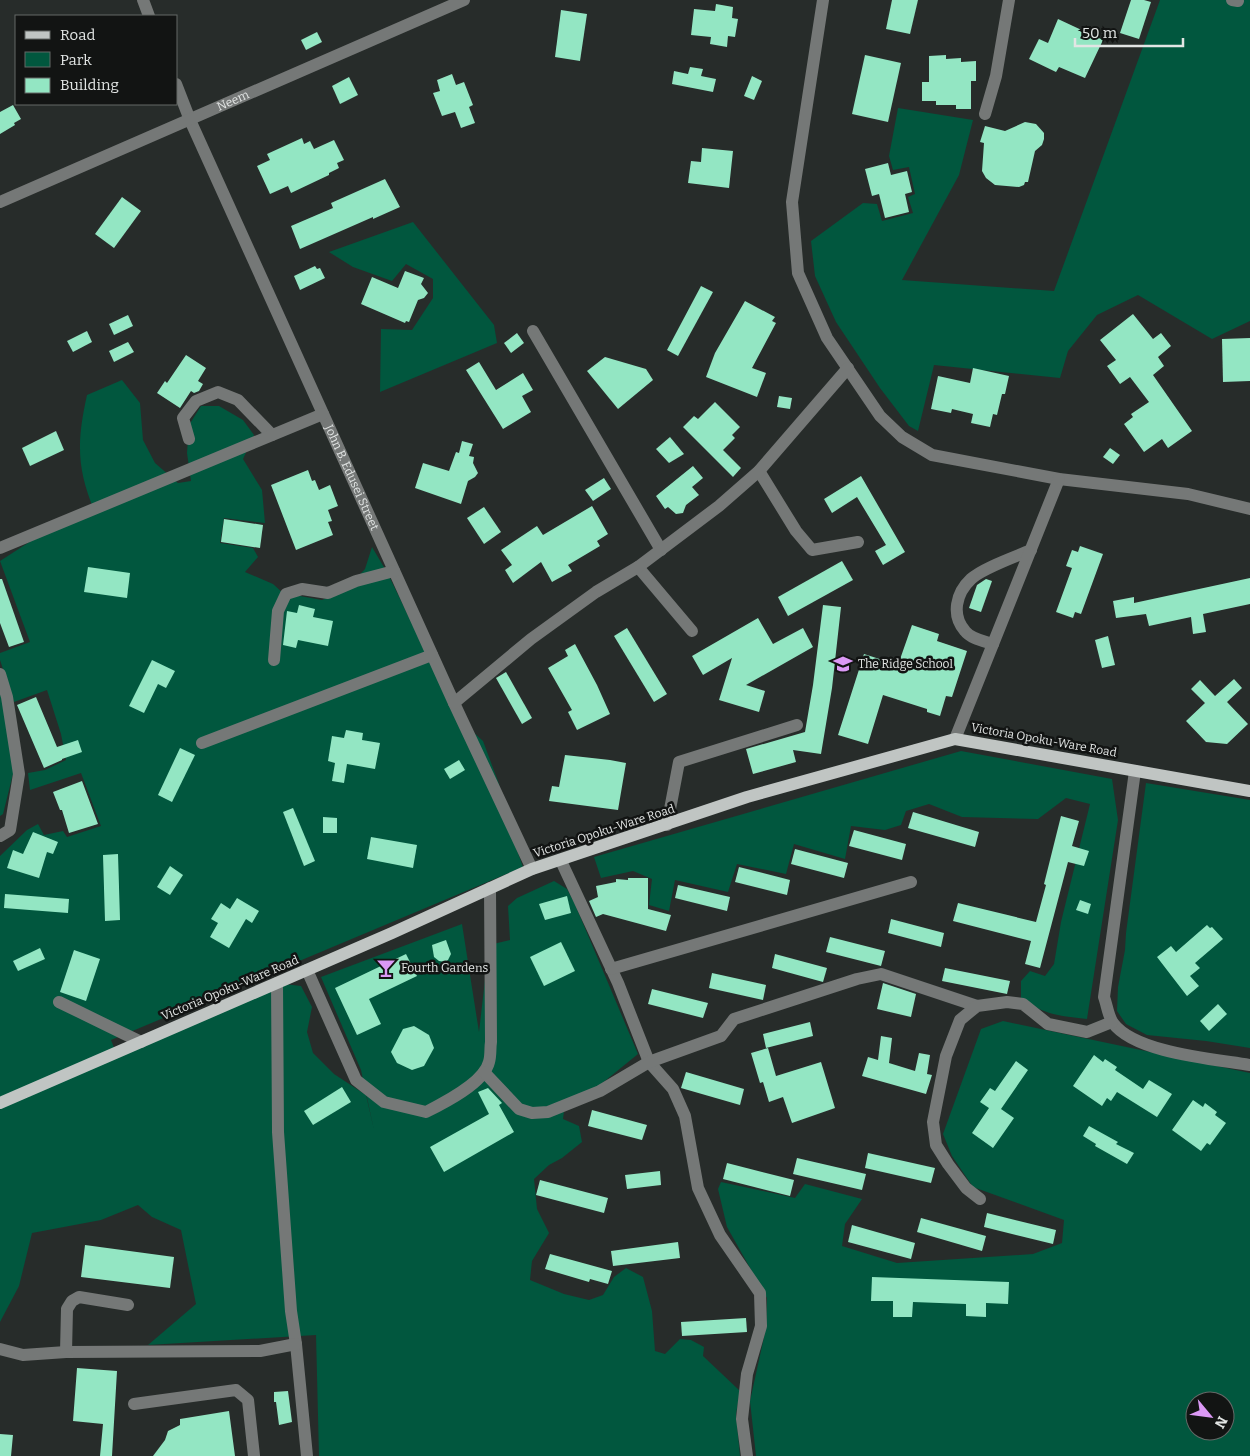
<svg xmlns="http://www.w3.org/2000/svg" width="1250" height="1456" viewBox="0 0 1250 1456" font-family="Bitter,serif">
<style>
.green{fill:#01573e;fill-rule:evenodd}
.building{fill:#93e6c3}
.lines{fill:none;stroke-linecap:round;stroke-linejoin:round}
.minor{stroke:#757877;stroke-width:12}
.major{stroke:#c0c5c3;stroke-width:12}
.labels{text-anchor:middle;stroke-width:5;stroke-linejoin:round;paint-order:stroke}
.street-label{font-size:12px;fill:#e2e5e4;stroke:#121413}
.poi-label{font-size:12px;fill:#e2e5e4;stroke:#121413;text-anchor:start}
</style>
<rect width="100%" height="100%" fill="#272c2a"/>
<g class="green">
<path d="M1160,0h90v321l-38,18 -74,-44 -41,20 -29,36 -8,27 -126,-13 -16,66 -9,-5 -29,-38 -44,-66 -21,-46 -4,-35 52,-38 14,1 5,17 31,-8 -5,-16 7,-3 -6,-27 -16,3 -4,-14 9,-48 75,12 -14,55 -57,105 152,11z"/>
<path d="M413,222l81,103 3,18 -117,49 1,-63 31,1 21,-32v-19l-27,-15 -14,17 -39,-14 -24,-15z"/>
<path d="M122,380l18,23 3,37 12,23 23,20 13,-2 -4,-28 2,-28 12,-19h18l24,14 11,15 -11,24 19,31 3,33 -41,-5 -4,25 33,5 5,9 -13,15 28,12 10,9 39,7 23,-10 20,-21 7,-22 16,27 32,66 52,91 11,10 16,43 9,41 15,42 -412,173 6,15 167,-71 17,2 11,21 -5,25 6,21 21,21 32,21 8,35 -13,-60 -40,-93 141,-53 17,108 10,-87 21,-5 -2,-34 9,-8 37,-17 13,8 7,13 64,152 -43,35 -30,14 -2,16 16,7 3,16 -20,16 -13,7 -15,14 3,30 12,24 -17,28 -2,19 34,14 25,6 14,-5 11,-18 12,-9 17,9 9,34 3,40 10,3 15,-15 11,1 13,7 -1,9 37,35 -4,23 4,42h-421l-3,-121 -168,10 48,-41 -15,-74 -29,-13 -14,-12 -37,15 -69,13 -13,53 -19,36v-466l27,-26 11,-6 6,11 19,-4 4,6 34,-11 -20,-53 -51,17 -2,-17 17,-3 21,-10 -5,-26 -14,-44 -33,12 -14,-42v-7l30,-11 -30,-81 31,-20 64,-29c-19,-44 -18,-72 -8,-117z"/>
<path d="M0,682l15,84 -12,48 -3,2z"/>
<path d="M961,751l151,28 6,41 -31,199c-27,-3 -43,-4 -66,-21v-17l9,-10 15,5 9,-12 7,-42 29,-118 -24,-6 -28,21 -76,-2 -33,-13 -23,7 -5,14 -16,5 -34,-4 -6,33 -51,-15 -8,30 -49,-10 -9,28 -53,-12 -6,31 -20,-6 3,-26 -19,-8 -32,7 -7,-21z"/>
<path d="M1146,783l104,17v248l-44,-7 -59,-6 -21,-11 -9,-13 1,-24 7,-37 1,-17z"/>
<path d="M1003,1021l247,52v383h-494l-6,-55 16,-73 1,-30 -40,-71 -9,-38 3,-7 74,16 10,-14 57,15 -17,25 -3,22 55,17 136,-9 29,-11 2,-23 -91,-33 -21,-31 -9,-22 38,-105zM1195,1401h30v30h-30z"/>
</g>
<g class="building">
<path d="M892,0h26l-8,34 -24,-5z"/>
<path d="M1131,0h13l7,2 -12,37 -19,-6z"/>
<path d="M716,4l17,3 -1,11 6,1 -3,18 -7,-1 -1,11 -17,-3 1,-7 -20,-2 3,-26 21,2z"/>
<path d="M561,10l26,4 -7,47 -25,-4z"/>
<path d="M1058,19l45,21 -18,38 -26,-11 -3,5 -27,-13 10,-20 9,4z"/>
<path d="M317,32l5,10 -16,8 -5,-10z"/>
<path d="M865,55l36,8 -13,59 -36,-8z"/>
<path d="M946,55v4l15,-1v4l15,-1v20h-5v28h-15v-4h-20v-4h-14v-19h7v-26z"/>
<path d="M690,67l13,2 -2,7 15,3 -3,13 -41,-8 2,-13 14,3z"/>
<path d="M452,74l4,11 8,-3 9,23 -4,2 6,16 -14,5 -6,-16 -13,4 -9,-23 7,-2 -3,-11z"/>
<path d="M752,76l10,5 -8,19 -10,-4z"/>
<path d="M349,77l9,18 -18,9 -8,-18z"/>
<path d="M13,105l8,14 -7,4 1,2 -15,9v-22z"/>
<path d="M1025,122l11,2 8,9v6l-2,6 -7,6 -7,31h-3l-1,3 -5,2 -24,-2 -9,-7 -4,-7 2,-28 -4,-1 5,-16 20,5z"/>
<path d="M302,138l2,6 6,-3 4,8 20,-9 10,20 -7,3 2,5 -10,5v2l-38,18 -3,-7 -18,8 -13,-28 13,-6 -3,-6z"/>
<path d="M702,148l31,3 -4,37 -41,-5 3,-22 10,1z"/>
<path d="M888,163l3,12 16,-4 5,21 -7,2 4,18 -24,6 -6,-24 -7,2 -7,-27z"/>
<path d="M385,179l15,28 -27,12v-2l-73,32 -9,-23 42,-18 -2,-5z"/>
<path d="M122,197l19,14 -27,37 -19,-14z"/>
<path d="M315,266l2,3 3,-1 5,10 -25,12 -6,-14z"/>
<path d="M405,271l19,7 -3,6 7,9 -4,5 -6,2 -9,22 -3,-1 -1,2 -44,-19 11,-27 26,11z"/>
<path d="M701,286l12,6 -35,64 -11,-6z"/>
<path d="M745,301l30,16 -3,4 4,2 -24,45 14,5 -9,24 -51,-20 9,-24z"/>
<path d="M1133,314l20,25 8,-6 10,13 -13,11 6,9 -11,9 39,56 -24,17 -6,-9 -18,13 -20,-28 9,-7 -2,-3 18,-12 -19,-25 -10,7 -13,-18 9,-6 -16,-20z"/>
<path d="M128,315l5,11 -19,9 -5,-11z"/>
<path d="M87,331l5,11 -19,10 -6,-11z"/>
<path d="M517,333l7,10 -13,10 -7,-10z"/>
<path d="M1250,338v43l-27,1 -1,-43z"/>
<path d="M128,342l6,10 -20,10 -5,-11z"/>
<path d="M186,355l20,13 -8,13 5,3 -4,7 -5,2 -3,-2 -11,17 -23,-15 8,-12 2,2z"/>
<path d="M605,357l41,12 7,11 -35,29 -31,-38z"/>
<path d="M479,362l17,28 27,-17 10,17 -11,6 9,16 -28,17 -37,-59z"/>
<path d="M973,368l36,8 -4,18h-3l-5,21 -4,-1 -3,13 -19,-4 2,-9 -21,-5 -1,4 -20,-4 7,-33 32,7z"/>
<path d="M779,396l13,2 -2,11 -13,-2z"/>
<path d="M715,402l25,25 -8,8 3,3 -12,12 18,18 -8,9 -50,-50 11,-11 4,3z"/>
<path d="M56,431l8,19 -34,16 -8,-18z"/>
<path d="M670,437l14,17 -15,9 -13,-14z"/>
<path d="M462,441l11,3 -4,12 5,1 -1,6 5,10 -3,4 -7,4 -7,23 -46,-16 8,-25 26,8 7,-19 3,1z"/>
<path d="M1110,448l10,7 -7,9 -10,-7z"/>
<path d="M693,466l10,12 -11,9 7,8 -13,10 -3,8 -7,1 -8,-7 -3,2 -9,-13z"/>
<path d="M308,470l4,11 3,-1 4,10 11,-5 8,21 -10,4 4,11 -4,1 5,13 -37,15 -25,-65z"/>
<path d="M861,476l44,76 -22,13 -8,-14 11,-6 -29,-48 -25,16 -8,-14z"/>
<path d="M604,478l7,11 -18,12 -8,-11z"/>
<path d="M592,506l16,28 -11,7 3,5 -32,19 4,6 -20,11 -11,-20 -28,21 -8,-13 7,-5 -11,-15 36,-24 6,9z"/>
<path d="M484,507l17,25 -17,12 -17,-26z"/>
<path d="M224,519l39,6 -3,23 -39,-6z"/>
<path d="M1080,546l23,8 -22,60 -6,-2 -2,6 -17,-6 16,-44 -6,-2 6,-16 6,2z"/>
<path d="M842,561l11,19 -65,36 -10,-19z"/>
<path d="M88,567l42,6 -3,25 -43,-6z"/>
<path d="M1250,578v26l-47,10 3,18 -13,2 -2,-17 -42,9 -3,-12 -30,4 -3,-17 21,-4v6z"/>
<path d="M0,579h2l22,63 -15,5 -9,-24z"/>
<path d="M986,579l6,2 -11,31 -12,-4 8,-23z"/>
<path d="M299,605l16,4 -2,8 20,4 -5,25 -30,-6 -2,8 -13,-3 4,-34 10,2z"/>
<path d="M823,605l18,2 -9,81 -11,66 -28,-4 3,12 -43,12 -7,-25 59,-17 8,-47z"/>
<path d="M758,618l15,26 30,-16 10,19 -67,38 19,6 -6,21 -40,-12 13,-42 -29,17 -11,-19z"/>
<path d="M912,625l27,9 -2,7 30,10 -15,46 -6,-1 -6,20 -13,-4v-3l-44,-14 -15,49 -30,-9 26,-81 34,11z"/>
<path d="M627,628l40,66 -13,8 -40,-66z"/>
<path d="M1108,636l7,29 -13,3 -7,-28z"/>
<path d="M575,644l22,41 13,29 -33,16 -9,-18 4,-2 -24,-42 20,-12 -3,-6z"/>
<path d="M152,660l23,11 -9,17 -8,-4 -14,29 -15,-7z"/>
<path d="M506,672l26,46 -10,6 -26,-46z"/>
<path d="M1234,679l8,9 -15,14 21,22 -21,20 -21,-2 -20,-21 19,-18 -14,-14 9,-9 15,16z"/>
<path d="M36,697l21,50 21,-7 4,12 -20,7v1l-18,8 -27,-63z"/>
<path d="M346,730l17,3 -1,7 18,3 -5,26 -28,-5 -3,19 -12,-2 3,-18 -7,-2 4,-25 12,2z"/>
<path d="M180,748l15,7 -23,47 -14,-7z"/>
<path d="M565,755l45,5 16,3 -8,47 -69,-9 3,-15 7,1z"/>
<path d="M459,760l6,10 -15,9 -6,-10z"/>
<path d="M82,781l16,43 -29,9 -7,-23h-2l-7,-18z"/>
<path d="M293,808l22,53 -11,5 -21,-54z"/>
<path d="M913,812l66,20 -4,15 -67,-19z"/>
<path d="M1061,816l18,5 -7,25 17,5 -5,15 -16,-4 -28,106 -15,-4 6,-23 -78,-20 5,-18 78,19 10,-37 -2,-1z"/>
<path d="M323,817l14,1v15h-14z"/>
<path d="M854,830l52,14 -4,16 -53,-14z"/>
<path d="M33,832l25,10 -5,12 -6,-2 -8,26 -32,-10 6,-18 10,4z"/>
<path d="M371,837l46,8 -4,23 -46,-9z"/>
<path d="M795,849l53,14 -4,15 -53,-14z"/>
<path d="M118,854l2,66 -15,1 -2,-66z"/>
<path d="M170,866l13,9 -13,20 -13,-8z"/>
<path d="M739,867l51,13 -3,15 -52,-13z"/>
<path d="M628,878h20v31l23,6 -5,16 -63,-17 -7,3 -7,-16 9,-4 -2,-11 20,-4v-3l12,1z"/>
<path d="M678,885l52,12 -3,14 -52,-13z"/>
<path d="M5,894l64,5 -1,14 -64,-5z"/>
<path d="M567,896l4,17 -26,7 -6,-16z"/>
<path d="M237,898l22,13 -7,12 -6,-4 -17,29 -19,-11 8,-14 -7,-4 10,-16 9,6z"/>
<path d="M1080,900l11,4 -3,10 -12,-4z"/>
<path d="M891,919l53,14 -3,14 -53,-14z"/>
<path d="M1207,925l3,3 2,-1 11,12 -28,24 5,5 -10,8 9,10 -12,10 -30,-39 14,-11 5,6z"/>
<path d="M830,937l55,14 -4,15 -55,-14z"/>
<path d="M446,940l5,14 -3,6 -3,2 -6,-1 -5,-4 -2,-12z"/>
<path d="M561,942l14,29 -31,15 -14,-29z"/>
<path d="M40,948l5,11 -27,12 -5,-10z"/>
<path d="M74,950l26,9 -14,42 -26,-9z"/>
<path d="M406,954l11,22 -48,23 12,25 -24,11 -22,-47z"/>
<path d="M775,954l52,14 -4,14 -51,-14z"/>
<path d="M945,968l65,13 -3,13 -65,-13z"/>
<path d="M712,973l54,12 -3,15 -54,-12z"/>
<path d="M883,983l33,11 -5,23 -34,-8z"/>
<path d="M652,989l56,14 -5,15 -55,-14z"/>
<path d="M1218,1004l9,10 -18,17 -9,-10z"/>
<path d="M810,1022l3,14 -47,12 -3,-14z"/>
<path d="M414,1026l15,9 5,13 -10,18 -12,4 -15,-7 -6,-11 12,-23z"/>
<path d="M881,1036l11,2 -3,25 26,8 4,-18 11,2 -3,19 5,1 -6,19 -64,-18 6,-19 10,3z"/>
<path d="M768,1048l8,28 45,-14 14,46 -43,15 -9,-26 -14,5 -6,-20 -3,1 -9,-30z"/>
<path d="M1094,1055l9,7 2,-3 12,8 -2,3 28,19 6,-9 23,14 -15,23 -40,-25 -6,9 -4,-3 -5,8 -29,-20z"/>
<path d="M1016,1061l12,9 -27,39 13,9 -21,30 -21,-15 17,-25 -9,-6 10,-14 5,3z"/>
<path d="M686,1072l58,17 -4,16 -59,-17z"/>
<path d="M342,1087l9,15 -38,23 -9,-14z"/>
<path d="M488,1088l14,15 -3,2 15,27 -70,40 -14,-25 59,-33 -11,-22z"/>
<path d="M1193,1100l10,7 2,-4 12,9 -2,3 11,8 -16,22 -3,-2 -6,8 -29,-21z"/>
<path d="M592,1110l55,15 -5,15 -54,-14z"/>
<path d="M1089,1126l29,16 -2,2 18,9 -7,11 -32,-18 1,-2 -13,-8z"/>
<path d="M868,1153l67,15 -4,15 -66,-15z"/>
<path d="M797,1158l69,16 -4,16 -69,-16z"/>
<path d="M727,1163l67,17 -4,16 -67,-17z"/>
<path d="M660,1171l1,14 -34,4 -2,-14z"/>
<path d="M540,1180l68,18 -4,15 -68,-18z"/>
<path d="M987,1213l69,17 -3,14 -69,-17z"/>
<path d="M921,1218l65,18 -4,15 -65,-19z"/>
<path d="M852,1225l63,18 -4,16 -63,-17z"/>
<path d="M678,1242l2,16 -67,8 -2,-15z"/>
<path d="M85,1245l89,12 -4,31 -89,-11z"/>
<path d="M550,1254l62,17 -4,13 -18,-5 -1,3 -44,-13z"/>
<path d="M872,1277l137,5 -1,22 -22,-1v14l-20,-1v-12l-53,-2 -1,15h-19v-16h-22z"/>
<path d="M746,1318l1,14 -65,4 -1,-14z"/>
<path d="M77,1368l40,3 -5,85h-12l3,-32 -30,-3z"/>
<path d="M288,1391l4,31 -13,3 -3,-23h-2v-10z"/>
<path d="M229,1411l6,45h-82l12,-16 3,-9 12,-6v-6z"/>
<path d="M0,1434l13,1 -2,21h-11z"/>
</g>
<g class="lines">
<g class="minor">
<path d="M143,0l6,16"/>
<path d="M823,0l-31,202 6,71 29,65 53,78 22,21 30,18 127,24 129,15 62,15"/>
<path d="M1232,0l6,1"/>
<path id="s1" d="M176,84l14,36 264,583 78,166"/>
<path d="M985,114l11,-38 13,-76"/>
<path id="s2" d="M0,202l464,-202"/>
<path d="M533,331l128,219"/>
<path d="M189,439l-6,-21 13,-17 22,-9 20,8 34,35"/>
<path d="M759,471l37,60 16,19 46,-8"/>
<path d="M0,548l323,-134"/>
<path d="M638,567l54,64"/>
<path d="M993,644c-9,-3 -22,-5 -28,-13 -14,-16 -9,-38 6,-52 12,-11 44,-22 60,-29"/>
<path d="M274,660l4,-49 8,-17 16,-5 26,4 28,-12 38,-10"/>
<path d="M0,674l7,23 12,77 -9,56 -10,6"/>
<path d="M454,703l77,-64 65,-47 42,-25 81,-61 40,-35 89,-103"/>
<path d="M955,739l104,-260"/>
<path d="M202,743l230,-88"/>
<path d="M1135,771l-31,226c3,8 4,19 9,26 22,30 101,36 137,42"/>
<path d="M667,825l12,-63 118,-37"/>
<path d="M561,861l57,122 31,79 24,27 12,27 13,72 22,47 40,58 1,33 -14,48 -5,45 5,37"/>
<path d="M611,969l300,-87"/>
<path d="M307,970l49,110 28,22 42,10c18,-9 58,-29 63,-50 2,-6 1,-14 2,-20l-1,-154"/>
<path d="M277,983l1,149 13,179 5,33 11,112"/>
<path d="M59,1002l82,40"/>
<path d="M484,1072l35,37 13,4 16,-1 52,-21 49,-29 72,-26 13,-17 123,-40 24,-5 96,32"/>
<path d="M980,1199l-14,-11 -18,-24 -12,-19 -3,-23 13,-66 14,-36 17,-14 30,-4 16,2 25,20 39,8 25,-10"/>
<path d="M0,1349l23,6 43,-3 194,-1 36,-7"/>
<path d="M66,1352l1,-43 5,-8 7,-4 49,8"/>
<path d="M134,1404l102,-14 12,10 6,56"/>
</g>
<path class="major" d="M0,1103l392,-170 140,-64 215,-72 208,-58 295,52"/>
</g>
<defs>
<g id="school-bare" transform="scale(1.5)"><path d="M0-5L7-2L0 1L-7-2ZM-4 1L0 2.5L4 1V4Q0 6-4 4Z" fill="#db99f5" stroke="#121413" stroke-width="2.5" paint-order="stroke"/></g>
<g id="bar-bare" transform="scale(1.5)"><path d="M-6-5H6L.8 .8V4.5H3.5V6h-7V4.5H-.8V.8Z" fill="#db99f5" stroke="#121413" stroke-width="2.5" paint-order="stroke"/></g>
</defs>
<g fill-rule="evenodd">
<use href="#school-bare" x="843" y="664"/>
<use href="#bar-bare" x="386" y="968"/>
</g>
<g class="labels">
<g class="street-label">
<text dy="4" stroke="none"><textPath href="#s2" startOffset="254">Neem</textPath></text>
<text dy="4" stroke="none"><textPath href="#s1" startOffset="431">John B. Edusei Street</textPath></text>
<text transform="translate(1044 740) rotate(10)" y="4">Victoria Opoku-Ware Road</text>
<text transform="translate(604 831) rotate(-18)" y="4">Victoria Opoku-Ware Road</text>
<text transform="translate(230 988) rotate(-23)" y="4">Victoria Opoku-Ware Road</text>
</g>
<g class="poi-label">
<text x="858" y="668">The Ridge School</text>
<text x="401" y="972">Fourth Gardens</text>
</g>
</g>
<rect x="15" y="15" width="162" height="90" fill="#121413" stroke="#656867"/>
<rect x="25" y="31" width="25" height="8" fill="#c0c5c3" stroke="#656867"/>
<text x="60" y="40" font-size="15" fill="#e2e5e4">Road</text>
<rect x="25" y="52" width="25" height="15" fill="#01573e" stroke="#656867"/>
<text x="60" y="65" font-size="15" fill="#e2e5e4">Park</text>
<rect x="25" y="78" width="25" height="15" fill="#93e6c3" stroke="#656867"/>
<text x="60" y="90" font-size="15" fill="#e2e5e4">Building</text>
<g transform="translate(1210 1416) rotate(119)"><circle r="24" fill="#121413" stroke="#656867"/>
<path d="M0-4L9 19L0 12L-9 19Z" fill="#db99f5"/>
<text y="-8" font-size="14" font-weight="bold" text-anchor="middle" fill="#e2e5e4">N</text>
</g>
<path d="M1075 38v8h108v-8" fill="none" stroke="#e2e5e4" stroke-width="2.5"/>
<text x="1082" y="38" font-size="15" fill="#e2e5e4" stroke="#121413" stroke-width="4" paint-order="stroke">50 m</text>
</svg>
